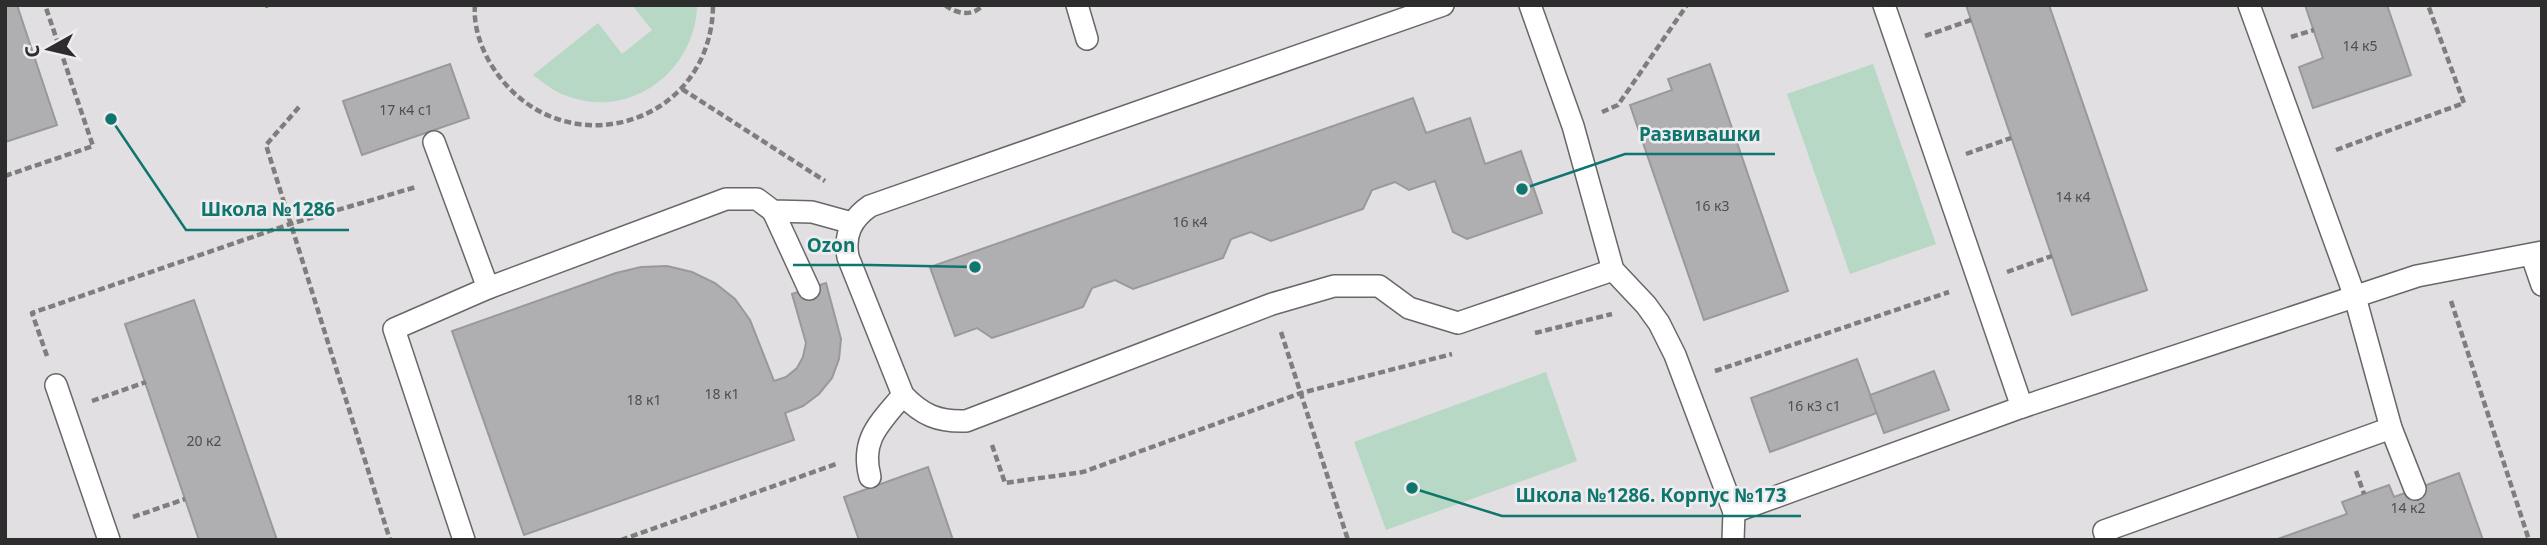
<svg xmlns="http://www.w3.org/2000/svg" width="2547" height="545" viewBox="0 0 2547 545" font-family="'Noto Sans',sans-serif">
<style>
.green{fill:#b6d8c4}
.building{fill:#afaeb1;stroke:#99989b;stroke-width:2}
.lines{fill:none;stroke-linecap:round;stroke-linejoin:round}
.lane-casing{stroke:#696769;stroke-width:24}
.path{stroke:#7f7e7f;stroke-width:4.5;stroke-dasharray:7 3.5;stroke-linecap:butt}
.lane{stroke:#fff;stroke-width:21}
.labels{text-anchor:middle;stroke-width:5;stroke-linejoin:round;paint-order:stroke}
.number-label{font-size:14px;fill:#4e4d4f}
.leader{fill:none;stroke:#0f766e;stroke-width:2.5}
.callout-dot{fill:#0f766e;stroke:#efecef;stroke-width:2.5}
.callout-label{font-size:19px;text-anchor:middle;font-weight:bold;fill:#0f766e;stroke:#efecef;stroke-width:5;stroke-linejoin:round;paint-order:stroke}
</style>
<rect width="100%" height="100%" fill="#e1dfe1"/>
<g class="green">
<path d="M632,5h65c-1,64 -64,114 -127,92 -14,-4 -25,-13 -37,-22l65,-52 24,31 30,-24z"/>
<path d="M1873,64l63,180 -86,30 -63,-180z"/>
<path d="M1546,372l31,89 -191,69 -32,-88z"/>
</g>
<g class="building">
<path d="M5,5h12l40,120 -52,17z"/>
<path d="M1966,5h83l98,285 -75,25z"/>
<path d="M2305,5h82l24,70 -98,33 -14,-41 24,-9z"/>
<path d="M450,64l19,54 -107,37 -19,-54z"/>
<path d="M1710,64l78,227 -84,29 -74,-215 42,-15 -4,-11z"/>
<path d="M1413,98l13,35 44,-15 15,46 36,-13 21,62 -75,26 -14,-7 -18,-51 -26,9 -14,-8 -23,8 -9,19 -92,32 -20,-9 -20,7 -8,19 -90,31 -18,-9 -23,8 -9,19 -70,24 -21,7 -15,-10 -22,8 -25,-69z"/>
<path d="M667,266l25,6 23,11 20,16 15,21 24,61 12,-4 11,-9 6,-11 3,-14 -14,-49 34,-11 15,56 -2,20 -7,19 -13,16 -16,12 -18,7 9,27 -270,95 -72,-204 164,-58 25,-6z"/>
<path d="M194,300l83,240h-78l-14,-41 -60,-175z"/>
<path d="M1857,359l20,54 -107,39 -19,-54z"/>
<path d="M1934,371l15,39 -65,23 -14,-38z"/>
<path d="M928,467l25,73h-94l-15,-43z"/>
<path d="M2459,473l24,67h-208l72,-26 -5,-12 22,-8 25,-9 5,12z"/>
</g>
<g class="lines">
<g class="lane-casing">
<g id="lane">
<path d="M1077,5l10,34"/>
<path d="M1443,5l-573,201c-19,13 -26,29 -22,51l55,138c19,20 35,27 63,26l306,-117 62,-18h45l30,22 49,15 155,-53"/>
<path d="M1530,5l43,121 40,144 33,35 13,18 16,32 59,157 -1,28"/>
<path d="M1884,5l138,402"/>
<path d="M2249,5l106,292 36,131 24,61"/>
<path d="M434,142l54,146"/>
<path d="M773,211l36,78"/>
<path d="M2532,256l10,29"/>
<path d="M56,385l53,155"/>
<path d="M870,477c-10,-38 10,-54 33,-82"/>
<path d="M1734,512l288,-105 395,-131 125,-24"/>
<path d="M464,540l-70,-211 94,-41 238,-89h31l16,12 39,1 40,11"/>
<path d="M2107,540l-3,-9 287,-103"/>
</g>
</g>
<g class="path">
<path d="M475,5c-2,20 6,44 17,61 65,104 220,63 221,-61"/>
<path d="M945,5c11,9 28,12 38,0"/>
<path d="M265,6l3,-1"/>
<path d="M1925,36l46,-16"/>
<path d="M2291,37l23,-7"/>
<path d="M682,89l143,92"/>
<path d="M299,107l-33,38 124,395"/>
<path d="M1602,112l16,-7 69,-100"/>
<path d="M2336,150l128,-47 -36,-98"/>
<path d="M1966,154l45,-16"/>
<path d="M5,176l88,-30 -48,-141"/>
<path d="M2007,272l45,-16"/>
<path d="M2451,301l78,239"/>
<path d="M1281,332l67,208"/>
<path d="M1535,333l77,-19"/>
<path d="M47,356l-15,-43 258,-89 126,-37"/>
<path d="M1715,371l234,-79"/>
<path d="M92,401l54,-19"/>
<path d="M992,445l13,38 78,-11 218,-79 151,-39"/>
<path d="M2356,471l8,23"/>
<path d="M133,517l52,-18"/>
<path d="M621,540l215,-76"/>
</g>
<use href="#lane" class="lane"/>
</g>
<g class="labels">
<g class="number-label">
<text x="2360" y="51">14 к5</text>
<text x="406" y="115">17 к4 с1</text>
<text x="2073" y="202">14 к4</text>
<text x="1712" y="211">16 к3</text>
<text x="1190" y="227">16 к4</text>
<text x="722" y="399">18 к1</text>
<text x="644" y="405">18 к1</text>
<text x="1814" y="411">16 к3 с1</text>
<text x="204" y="446">20 к2</text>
<text x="2408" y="513">14 к2</text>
</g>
</g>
<path class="leader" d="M1522 189L1625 154H1775M111 119L186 230H349M975 267L869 265H793M1412 488L1502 516H1801"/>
<g class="callout-dot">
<circle cx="1522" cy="189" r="7"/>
<circle cx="111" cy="119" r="7"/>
<circle cx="975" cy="267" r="7"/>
<circle cx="1412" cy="488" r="7"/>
</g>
<g class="callout-label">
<text x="1700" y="141">Развивашки</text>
<text x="268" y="216">Школа №1286</text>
<text x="831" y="252">Ozon</text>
<text x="1651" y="502">Школа №1286. Корпус №173</text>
</g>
<rect width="2547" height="545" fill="none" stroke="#2e2d2e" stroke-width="14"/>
<g transform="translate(49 49) rotate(262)" stroke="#efecef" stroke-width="5" paint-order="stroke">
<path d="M0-5L12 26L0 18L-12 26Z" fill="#2e2d2e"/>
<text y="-10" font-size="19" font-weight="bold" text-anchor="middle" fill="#2e2d2e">С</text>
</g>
</svg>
